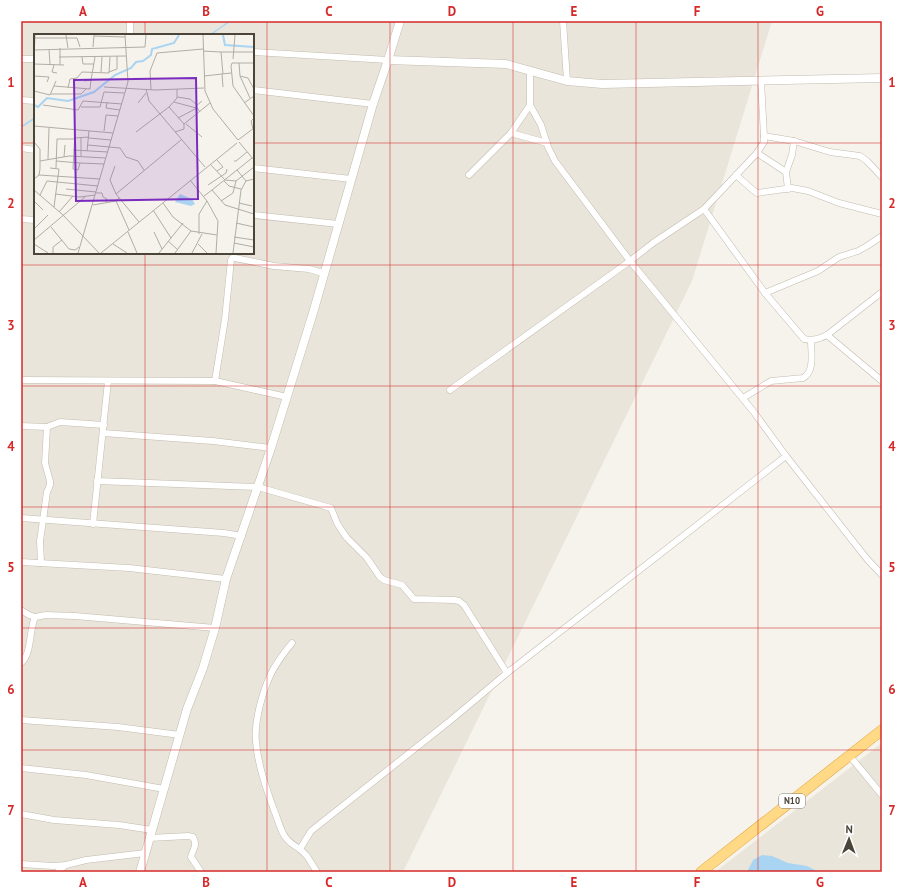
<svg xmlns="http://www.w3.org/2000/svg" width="903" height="893" viewBox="0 0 903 893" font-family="'PT Sans',sans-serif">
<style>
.residential{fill:#eae5da;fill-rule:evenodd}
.water{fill:#a9d4f2}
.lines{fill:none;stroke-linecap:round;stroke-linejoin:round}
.stream{stroke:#a9d4f2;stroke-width:1.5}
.minor-casing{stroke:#c2bbae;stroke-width:7}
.tertiary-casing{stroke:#c2bbae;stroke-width:9}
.trunk-casing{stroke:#e0a43c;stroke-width:11}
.minor{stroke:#fff;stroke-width:6}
.tertiary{stroke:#fff;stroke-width:8}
.trunk{stroke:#ffd985;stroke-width:10}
.grid{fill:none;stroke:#d62828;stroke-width:1;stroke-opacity:0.55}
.labels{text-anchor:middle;stroke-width:3;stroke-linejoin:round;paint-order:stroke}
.shield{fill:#fff;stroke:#817c74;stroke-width:1}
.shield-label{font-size:9px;font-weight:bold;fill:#4b4439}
.inset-river{fill:none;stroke:#a9d4f2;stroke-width:2}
.inset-road{fill:none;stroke:#b2ada4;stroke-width:1}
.view{fill:#7b2cbf;fill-opacity:0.15;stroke:#7b2cbf;stroke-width:2}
.inset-edge{fill:none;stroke:#4b4439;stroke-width:2}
.neatline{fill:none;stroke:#d62828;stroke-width:1.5}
.grid-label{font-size:13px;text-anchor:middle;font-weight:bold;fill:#d62828}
</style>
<rect width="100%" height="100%" fill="#f6f3ec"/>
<g class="residential">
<path d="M21,21h751l-80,260 -289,591h-382zM35,35h218v218h-218z"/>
<path d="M882,743v129h-167z"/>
</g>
<path class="water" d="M762,855l10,1 16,7 19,3 12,6h-72l6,-12z"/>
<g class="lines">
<g class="stream">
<path d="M210,35l20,-14"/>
<path d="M21,127l14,-9"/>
</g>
<g class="minor-casing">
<g id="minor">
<path d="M563,21l4,60"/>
<path d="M130,35v-14"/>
<path d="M253,52l135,8"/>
<path d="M21,59h14"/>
<path d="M530,72v33l11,20 7,22 7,14 75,100 123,150 33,45 81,103 15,16"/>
<path d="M253,90l120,14"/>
<path d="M21,100l14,1"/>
<path d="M511,133l36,10"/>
<path d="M764,136l30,5 36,11 30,4 7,5 15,16"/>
<path d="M21,148l14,2"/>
<path d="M757,153l29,19"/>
<path d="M253,168l98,11"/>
<path d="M469,175l42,-42 19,-28"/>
<path d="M736,175l17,15 4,3 35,-5 16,3 31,12 43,11"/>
<path d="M788,189l-2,-17 6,-17 2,-14"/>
<path d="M704,209l61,84 39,46c9,2 14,0 23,-4l55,-43"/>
<path d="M253,215l85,9"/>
<path d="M21,219l14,1"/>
<path d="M765,293l53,-22 21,-14 19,-6 9,-5 15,-10"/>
<path d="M827,335l55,46"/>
<path d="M21,380l194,1 72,16"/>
<path d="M215,381l10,-62 6,-59 1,-2h3l39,8 35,3 14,4"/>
<path d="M450,390l180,-129 23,-18 51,-34 53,-56 7,-11v-6l-3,-55"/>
<path d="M743,398l28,-17 32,-3c12,-6 8,-26 8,-37"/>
<path d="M21,426l26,1 13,-5 44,3"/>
<path d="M103,433l110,8 58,7"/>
<path d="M97,481l161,6 73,21 6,15 5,8 5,7 20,20 13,19 4,3 18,5 12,14 40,1 5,1 5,4 43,68"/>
<path d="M21,518l203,15 18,3"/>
<path d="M93,524l15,-143"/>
<path d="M21,562l108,6 97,11"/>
<path d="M41,563l-1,-22 7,-49 3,-7v-4l-5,-18 2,-36"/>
<path d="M21,610l8,5 6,2"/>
<path d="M292,643c-8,10 -17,21 -22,33 -8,17 -16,47 -14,66 2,23 10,46 18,68 8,19 6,28 26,39"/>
<path d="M21,663c11,-9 8,-33 14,-46l11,-2 29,1 140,12"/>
<path d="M21,720l97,7 62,8"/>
<path d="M849,755l33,40"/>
<path d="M21,768l65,7 78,14"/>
<path d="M21,814l33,6 65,5 33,5"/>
<path d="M149,838l39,-2 5,1c5,9 0,11 -2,20l10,15"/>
<path d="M21,864l32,2 13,-1 20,-5 59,-7"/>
<path d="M57,872l9,-7"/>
<path d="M317,872l-10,-16 -7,-7 11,-18 140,-111 56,-47 279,-217"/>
</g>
</g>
<g class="tertiary-casing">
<g id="tertiary">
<path d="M388,60l118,4 61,17 35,3 280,-6"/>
<path d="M140,872l47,-163 16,-41 12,-40 11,-49 45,-131 42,-135 60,-209 15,-44 12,-39"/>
</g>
</g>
<g class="trunk-casing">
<path id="trunk" d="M701,872l181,-142"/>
</g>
<use href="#minor" class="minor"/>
<use href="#tertiary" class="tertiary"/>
<use href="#trunk" class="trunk"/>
</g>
<path class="grid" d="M145,21v14M267,21v851M390,21v851M513,21v851M636,21v851M758,21v851M21,143h14M253,143h629M145,253v619M21,265h861M21,386h861M21,507h861M21,628h861M21,750h861"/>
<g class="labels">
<rect class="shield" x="779" y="794" width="26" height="14" rx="3"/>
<g class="shield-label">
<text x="792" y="804">N10</text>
</g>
</g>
<g transform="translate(34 34)">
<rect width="220" height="220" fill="#f6f3ec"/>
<path d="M146,160l12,5 3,5 -4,2 -16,-4z" fill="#a9d4f2"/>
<path class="inset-river" d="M189,1l2,10 29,2M0,71l4,2 9,-9 21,3 26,-9 21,-17 16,-7 5,-6 7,-1 8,-6 1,-6 22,-6 5,-8"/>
<path class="inset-road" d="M32,1l2,13M169,1l2,56 8,18 25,31M60,2l31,1M0,4h43l3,9M59,13l1,-12M15,15l1,15M0,16l111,-3 1,-12M169,17l18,1 2,22M187,18h33M25,23l67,-1M48,23l1,7h11M0,25l1,-24M199,25l2,-24M205,29l1,13 8,2 6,11M220,29h-22l-1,3 2,20 21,30M0,30l30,1M20,31l-2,7 5,1M26,31v-17M67,38l1,-15M75,38l8,-3v-13M188,40l1,13M0,42l15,1 -2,5M170,42l27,-3M206,42l10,22M50,47l7,-1 4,-23M20,52l36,3 1,-9M70,53l51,3 49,-2M34,54l2,-9 7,-1 5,-6 27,1 1,-16M112,55l3,12 56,66M117,56l-1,-19 7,-18 46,-4M0,57l16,4 6,-14M17,60h30l5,-5M143,63l13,2 7,6M73,68l-1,6 14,2M140,68l22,6M104,69l8,-10M210,69l10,-7M9,71l35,5 5,-9 39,3M47,73h19l4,-15 20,1M135,73l15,17 26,-21M166,78l-4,-6 6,-5M144,84l19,-10M152,90l16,13M0,92l79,7M219,95l-2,-8 3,-3M70,97l2,-16 12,1M41,98l-2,37 5,1 2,-7 24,1M102,98l33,-25 8,-9v-9M141,98l9,-3v-5M41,104l14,-1M55,104l22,2M204,106l16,-12M0,108l6,7v20l-1,6 -5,4M205,108l15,18M54,111l32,3 6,9 12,4 6,9M39,116l35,2M53,117l2,-20M47,122v-18M30,123l1,-12M14,125l1,-31M183,126l6,7 -6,4M6,127l29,-5 37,2M22,127l24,2M200,127h2l11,-9M177,131l14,15 11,1M81,132l-5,14 6,14M16,134l9,1 -5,38M22,134l1,-29h17M203,136l9,11M5,141l61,4M156,146l17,21 -8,13v20M190,147l5,5 12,3M174,151l18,-12 1,-4M32,155l30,3M0,156l29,25 36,38M178,156l40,-32M62,159h6l1,4 4,2 -1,3M21,160l25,3 15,-2M6,161l7,-14 51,5M170,162l8,-6 13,15 29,9M85,164l-3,3 13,29M0,167l9,9M173,167l11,20 -2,32M187,167l12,-8 3,-12 18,-14M129,169l10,14 18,14 26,4M205,169l13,3M59,171l23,-4M119,176l18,28M25,178l14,-16M105,188l-23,-28 65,-54M202,189l18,4M17,193l18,22 6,1 4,-3M0,195l14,-14M94,198l9,21M120,198l8,17M200,203l20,3M0,206l51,-43M134,207l10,9M200,209l20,4M0,210l14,9M79,210l14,9M164,210l9,9M19,219v-6l9,-7M44,219l50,-171 -3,-47M67,219l136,-110M125,219l24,-30M141,219l16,-22M158,219l10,-19M199,219l8,-63 5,-9 8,-2"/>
<path class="view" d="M162,44l2,121 -122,2 -2,-121z"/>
<rect width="220" height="220" class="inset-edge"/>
</g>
<rect width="903" height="893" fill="none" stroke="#ffffff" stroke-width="44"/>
<g transform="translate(849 839) rotate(1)" stroke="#ffffff" stroke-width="3" paint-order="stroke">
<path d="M0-3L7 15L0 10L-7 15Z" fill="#4b4439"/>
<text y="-6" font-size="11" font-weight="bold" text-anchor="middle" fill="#4b4439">N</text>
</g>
<rect x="22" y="22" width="859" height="849" class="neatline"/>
<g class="grid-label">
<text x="83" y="16">A</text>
<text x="206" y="16">B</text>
<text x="329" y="16">C</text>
<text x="452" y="16">D</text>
<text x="574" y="16">E</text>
<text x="697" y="16">F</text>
<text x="820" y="16">G</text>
<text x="11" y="87">1</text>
<text x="892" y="87">1</text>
<text x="11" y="208">2</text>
<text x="892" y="208">2</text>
<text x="11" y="330">3</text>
<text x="892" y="330">3</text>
<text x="11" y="451">4</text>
<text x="892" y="451">4</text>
<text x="11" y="572">5</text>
<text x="892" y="572">5</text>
<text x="11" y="694">6</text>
<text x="892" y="694">6</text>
<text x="11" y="815">7</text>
<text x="892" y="815">7</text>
<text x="83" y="887">A</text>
<text x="206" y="887">B</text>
<text x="329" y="887">C</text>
<text x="452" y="887">D</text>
<text x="574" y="887">E</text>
<text x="697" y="887">F</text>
<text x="820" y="887">G</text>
</g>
</svg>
